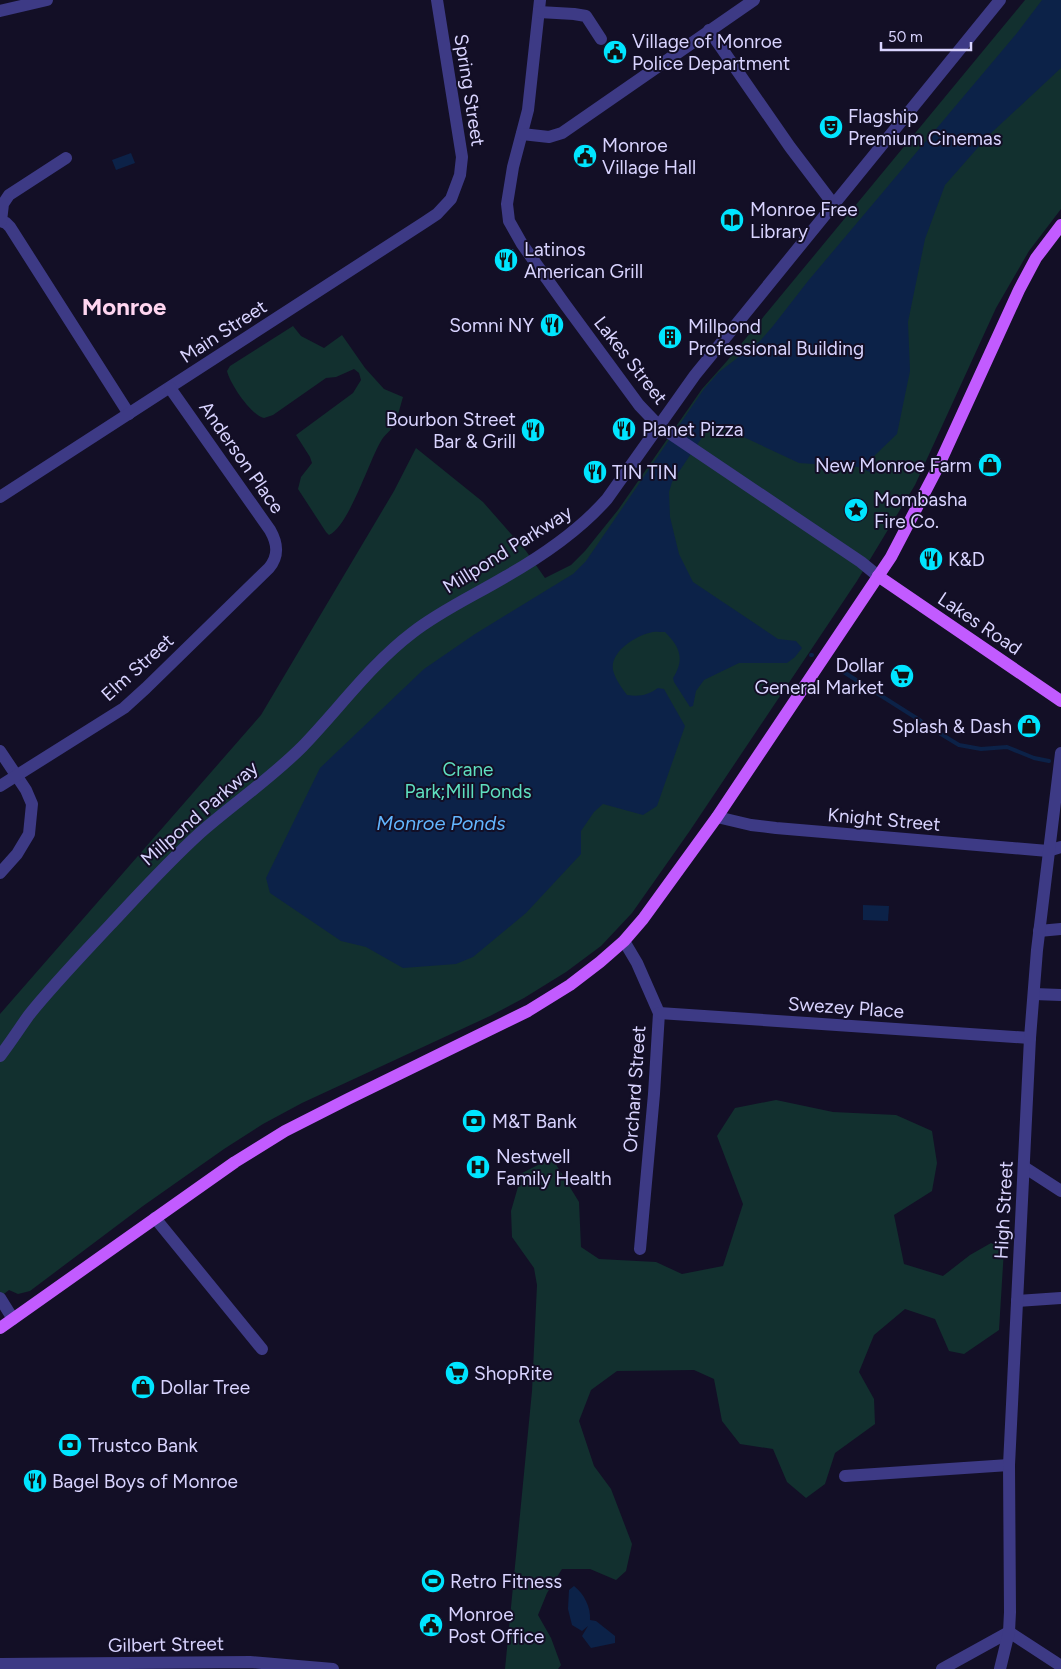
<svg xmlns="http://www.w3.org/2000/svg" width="1061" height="1669" viewBox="0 0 1061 1669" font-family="Figtree,sans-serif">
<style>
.green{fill:#12302f}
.water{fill:#0c2248}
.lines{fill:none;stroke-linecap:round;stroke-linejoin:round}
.stream{stroke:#0c2248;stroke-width:4}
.minor{stroke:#3d3a85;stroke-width:12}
.major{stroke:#c25bff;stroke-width:12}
.labels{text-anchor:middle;stroke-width:4;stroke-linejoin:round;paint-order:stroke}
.poi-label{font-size:19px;fill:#d9d4ff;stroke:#130f26;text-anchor:start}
.street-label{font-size:19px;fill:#d9d4ff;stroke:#130f26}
.park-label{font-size:19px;fill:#5fe0c0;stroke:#130f26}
.water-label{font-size:20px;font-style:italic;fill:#62b6ff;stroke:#130f26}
.district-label{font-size:24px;font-weight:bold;fill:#ffd6f0;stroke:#130f26}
</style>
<rect width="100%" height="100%" fill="#130f26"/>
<g class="green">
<path d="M1025,0h36v209l-32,42 -33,57 -81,177 -58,96 -168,251 -57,81 -31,33 -35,26 -42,26 -34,18 -188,87 -39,21 -39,25 -81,57 -113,85 -12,3 -9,-4 -9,7v-283l261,-299 133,-224 22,-43 67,54 43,49 19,27 26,-13 14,-14 33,-41 84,-121 25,-28z"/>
<path d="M293,326l8,10 23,12 18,-13 23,33 19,21 19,8c-3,10 -5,20 -10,29 -3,6 -9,9 -12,15 -12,20 -32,85 -52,94l-3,-3 -28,-43 3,-12 11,-14 -2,-6 -14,-22 57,-42 8,-13 -2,-7 -5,-4 -18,8 -10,1 -53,37 -9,3c-13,-3 -34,-34 -37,-47l3,-5z"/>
<path d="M776,1100l57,12 63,3 36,16 5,32 -5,28 -38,24 10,49 39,12 27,-21 21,-12 13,6 -5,81 -35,24 -15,-3 -14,-32 -30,-10 -31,26 -15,37 15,27 1,25 -40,29 -10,31 -19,14 -19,-16 -14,-33 -33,-5 -18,-23 -8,-42 -20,-9 -77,1 -26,19 -12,31 15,45 17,23 21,55 -6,27 -10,9 -26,-11h-28l-15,24 -9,22 13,23 10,27 -3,4h-53l27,-278 5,-106 -3,-17 -22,-31 -1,-26 11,-38 30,-15 27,44 2,45 18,12 57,3 26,12 41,-8 20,-62 -26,-68 18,-28z"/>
</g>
<g class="water">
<path d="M1042,0h19v68l-72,67 -44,50 -20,54 -17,83 2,49 -13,63 -26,25 -1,13 -12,-5 -59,-4 -79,-37 -7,1 -8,6 -33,49 -3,10 1,25 9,37 14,28 85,57 18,2 6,7 -7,9 -8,6h-48l-35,17 -8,11 -3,15 -3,1 -16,-25 -1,-4c12,-19 7,-31 -8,-46 -5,0 -11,-1 -16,1 -15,4 -39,19 -36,37 2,9 9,18 14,25 13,2 21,0 31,-7l6,1 21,37 -28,80 -14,9 -40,-11 -9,8 -13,19v23l-55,59 -53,44 -17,7 -53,4 -37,-21 -25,-6 -71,-48 -4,-15 54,-110 104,-99 51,-35 98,-60 13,-13 118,-172 15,-17 42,-32 12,-14 35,-45 209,-248z"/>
<path d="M131,153l4,10 -19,7 -4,-10z"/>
<path d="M863,905l26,1 -1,15 -25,-1z"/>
<path d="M574,1586c10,8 17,21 16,34l6,1 19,15v7l-24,5 -9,-12 6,-10 -6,5 -10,-6 -4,-16 1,-19z"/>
</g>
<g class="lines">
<g class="stream">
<path d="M811,655h1"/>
<path d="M842,671l79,50"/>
<path d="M936,731l23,14 22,4 26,-2 27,11 15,3"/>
</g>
<g class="minor">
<path d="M540,0l-12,110 -15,57 -6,37 2,17 13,23 42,59 75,102 20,21 202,136 17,14"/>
<path d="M0,11l47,-11"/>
<path d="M539,12l35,2 12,2 15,23"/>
<path d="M709,30l81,117 44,58"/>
<path d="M522,134l27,3 13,-4 192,-133"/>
<path d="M0,221l6,2 4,4 119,187"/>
<path d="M1,221l2,-17 6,-9 57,-37"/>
<path d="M0,497l425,-275 12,-8 14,-15 9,-24 2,-18 -25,-157"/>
<path d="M0,751l26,39 6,14 -3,30 -12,20 -17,19"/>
<path d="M0,786l124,-78 22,-20 123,-120c10,-12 9,-24 1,-38l-100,-142"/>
<path d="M717,817l34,8 25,3 272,23 13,-4"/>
<path d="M1039,931l22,-2"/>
<path d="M624,941l13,22 22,50 -5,81 -14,155"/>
<path d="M1034,994l27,1"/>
<path d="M659,1013l371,25"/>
<path d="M0,1056c10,-13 19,-27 29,-41 25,-31 53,-60 81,-90 29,-31 58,-63 90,-92 33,-29 70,-54 102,-86 36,-37 68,-82 110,-114 28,-22 61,-37 93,-56 37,-21 73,-45 102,-78l88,-124 305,-375"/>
<path d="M1024,1167l37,24"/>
<path d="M155,1218l107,131"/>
<path d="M0,1298l13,21"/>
<path d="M1017,1301l44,-3"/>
<path d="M845,1476l164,-11"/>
<path d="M1009,1632l52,34"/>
<path d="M0,1664l250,-2 83,7"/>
<path d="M942,1669l67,-37"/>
<path d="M1000,1669l9,-37 1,-20 -1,-147 21,-427 7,-88 24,-197"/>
</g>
<g class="major">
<path d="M878,576l183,125"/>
<path d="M0,1328l235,-166 50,-31 63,-32 180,-88 42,-26 30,-23 24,-21 19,-22 74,-102 174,-260 47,-90 81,-177 17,-32 25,-33"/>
</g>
</g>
<defs>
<g id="civic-disc" transform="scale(1.25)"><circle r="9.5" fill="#00e5ff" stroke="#130f26"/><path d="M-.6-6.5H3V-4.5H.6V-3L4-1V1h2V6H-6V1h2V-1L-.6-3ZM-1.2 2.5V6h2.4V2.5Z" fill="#111"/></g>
<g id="theatre-disc" transform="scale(1.25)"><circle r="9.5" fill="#00e5ff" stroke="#130f26"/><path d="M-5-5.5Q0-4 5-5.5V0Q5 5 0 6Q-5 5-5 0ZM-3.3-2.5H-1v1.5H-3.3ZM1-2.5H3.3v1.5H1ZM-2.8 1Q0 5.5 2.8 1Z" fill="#111"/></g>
<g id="library-disc" transform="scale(1.25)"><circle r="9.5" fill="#00e5ff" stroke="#130f26"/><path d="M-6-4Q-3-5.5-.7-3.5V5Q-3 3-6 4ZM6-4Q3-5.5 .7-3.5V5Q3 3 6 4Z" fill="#111"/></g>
<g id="restaurant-disc" transform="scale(1.25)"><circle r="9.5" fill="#00e5ff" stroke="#130f26"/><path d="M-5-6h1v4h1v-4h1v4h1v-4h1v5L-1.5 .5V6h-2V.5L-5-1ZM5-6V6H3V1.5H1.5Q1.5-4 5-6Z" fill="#111"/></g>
<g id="building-disc" transform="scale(1.25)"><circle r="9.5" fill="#00e5ff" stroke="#130f26"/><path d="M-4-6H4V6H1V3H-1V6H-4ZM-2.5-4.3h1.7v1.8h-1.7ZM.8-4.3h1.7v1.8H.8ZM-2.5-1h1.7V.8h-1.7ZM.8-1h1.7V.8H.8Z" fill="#111"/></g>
<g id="shop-disc" transform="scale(1.25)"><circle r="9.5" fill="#00e5ff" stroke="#130f26"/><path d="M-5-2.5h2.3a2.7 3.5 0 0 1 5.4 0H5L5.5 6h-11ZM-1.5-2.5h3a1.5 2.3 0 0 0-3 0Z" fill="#111"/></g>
<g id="sight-disc" transform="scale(1.25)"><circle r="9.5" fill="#00e5ff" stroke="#130f26"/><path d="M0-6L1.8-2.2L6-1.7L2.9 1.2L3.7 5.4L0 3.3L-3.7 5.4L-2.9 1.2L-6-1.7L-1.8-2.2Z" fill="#111"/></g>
<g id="supermarket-disc" transform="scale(1.25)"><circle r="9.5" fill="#00e5ff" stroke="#130f26"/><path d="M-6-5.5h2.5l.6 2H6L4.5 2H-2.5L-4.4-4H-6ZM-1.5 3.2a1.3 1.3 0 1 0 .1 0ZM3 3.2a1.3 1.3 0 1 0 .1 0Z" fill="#111"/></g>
<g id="bank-disc" transform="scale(1.25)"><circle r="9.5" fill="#00e5ff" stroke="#130f26"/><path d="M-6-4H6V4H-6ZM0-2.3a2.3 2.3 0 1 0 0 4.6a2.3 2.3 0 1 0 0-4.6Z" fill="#111"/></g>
<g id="hospital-disc" transform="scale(1.25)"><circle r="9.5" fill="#00e5ff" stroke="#130f26"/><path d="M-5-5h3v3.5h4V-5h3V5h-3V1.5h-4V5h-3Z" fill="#111"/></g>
<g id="stadium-disc" transform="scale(1.25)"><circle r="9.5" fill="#00e5ff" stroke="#130f26"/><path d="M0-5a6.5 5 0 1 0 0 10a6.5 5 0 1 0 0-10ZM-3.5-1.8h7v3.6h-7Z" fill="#111"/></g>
</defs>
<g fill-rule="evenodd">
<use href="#civic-disc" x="615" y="52"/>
<use href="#theatre-disc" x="831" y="127"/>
<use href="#civic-disc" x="585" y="156"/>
<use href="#library-disc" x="732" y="220"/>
<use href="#restaurant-disc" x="506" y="260"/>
<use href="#restaurant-disc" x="552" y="325"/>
<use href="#building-disc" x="670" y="337"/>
<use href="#restaurant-disc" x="624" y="429"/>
<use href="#restaurant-disc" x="533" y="430"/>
<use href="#shop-disc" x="990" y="465"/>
<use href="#restaurant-disc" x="595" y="472"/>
<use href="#sight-disc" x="856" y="510"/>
<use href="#restaurant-disc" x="931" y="559"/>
<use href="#supermarket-disc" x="902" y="676"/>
<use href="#shop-disc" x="1029" y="726"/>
<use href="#bank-disc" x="474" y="1121"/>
<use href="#hospital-disc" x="478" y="1167"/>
<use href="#supermarket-disc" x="457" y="1373"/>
<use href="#shop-disc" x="143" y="1387"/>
<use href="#bank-disc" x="70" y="1445"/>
<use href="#restaurant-disc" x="35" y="1481"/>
<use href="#stadium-disc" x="433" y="1581"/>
<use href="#civic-disc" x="431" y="1625"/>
</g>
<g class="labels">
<g class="poi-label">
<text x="632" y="48">Village of Monroe<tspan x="632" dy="22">Police Department</tspan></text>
<text x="848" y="123">Flagship<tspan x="848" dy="22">Premium Cinemas</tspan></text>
<text x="602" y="152">Monroe<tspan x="602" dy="22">Village Hall</tspan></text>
<text x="750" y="216">Monroe Free<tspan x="750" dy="22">Library</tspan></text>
<text x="524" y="256">Latinos<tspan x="524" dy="22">American Grill</tspan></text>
<text x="534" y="332" text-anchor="end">Somni NY</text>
<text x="688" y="333">Millpond<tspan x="688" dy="22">Professional Building</tspan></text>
<text x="516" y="426" text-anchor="end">Bourbon Street<tspan x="516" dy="22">Bar &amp; Grill</tspan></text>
<text x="642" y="436">Planet Pizza</text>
<text x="972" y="472" text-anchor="end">New Monroe Farm</text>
<text x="612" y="479">TIN TIN</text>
<text x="874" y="506">Mombasha<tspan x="874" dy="22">Fire Co.</tspan></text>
<text x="948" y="566">K&amp;D</text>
<text x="884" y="672" text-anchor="end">Dollar<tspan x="884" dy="22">General Market</tspan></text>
<text x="1012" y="733" text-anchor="end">Splash &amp; Dash</text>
<text x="492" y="1128">M&amp;T Bank</text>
<text x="496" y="1163">Nestwell<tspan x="496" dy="22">Family Health</tspan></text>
<text x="474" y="1380">ShopRite</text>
<text x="160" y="1394">Dollar Tree</text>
<text x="88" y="1452">Trustco Bank</text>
<text x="52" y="1488">Bagel Boys of Monroe</text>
<text x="450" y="1588">Retro Fitness</text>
<text x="448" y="1621">Monroe<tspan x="448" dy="22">Post Office</tspan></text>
</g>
<g class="street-label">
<text transform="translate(470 90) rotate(81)" y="7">Spring Street</text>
<text transform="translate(223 331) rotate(-33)" y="7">Main Street</text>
<text transform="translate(631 360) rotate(52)" y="7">Lakes Street</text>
<text transform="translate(242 457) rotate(55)" y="7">Anderson Place</text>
<text transform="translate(507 549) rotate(-32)" y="7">Millpond Parkway</text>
<text transform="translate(980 623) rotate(34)" y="7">Lakes Road</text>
<text transform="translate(137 667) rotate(-42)" y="7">Elm Street</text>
<text transform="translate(199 813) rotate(-41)" y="7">Millpond Parkway</text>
<text transform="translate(884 819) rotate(5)" y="7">Knight Street</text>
<text transform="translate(846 1007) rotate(4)" y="7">Swezey Place</text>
<text transform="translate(634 1089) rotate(-86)" y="7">Orchard Street</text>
<text transform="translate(1003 1210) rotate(-87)" y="7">High Street</text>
<text transform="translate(166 1644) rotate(-1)" y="7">Gilbert Street</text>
</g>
<g class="park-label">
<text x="468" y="776">Crane<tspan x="468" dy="22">Park;Mill Ponds</tspan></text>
</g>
<g class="water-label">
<text x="441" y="830">Monroe Ponds</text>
</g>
<g class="district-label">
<text x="124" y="315">Monroe</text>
</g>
</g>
<path d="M881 42v8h90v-8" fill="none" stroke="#d9d4ff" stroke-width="2.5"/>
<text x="888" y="42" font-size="15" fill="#d9d4ff" stroke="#130f26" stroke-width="4" paint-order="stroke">50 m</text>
</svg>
